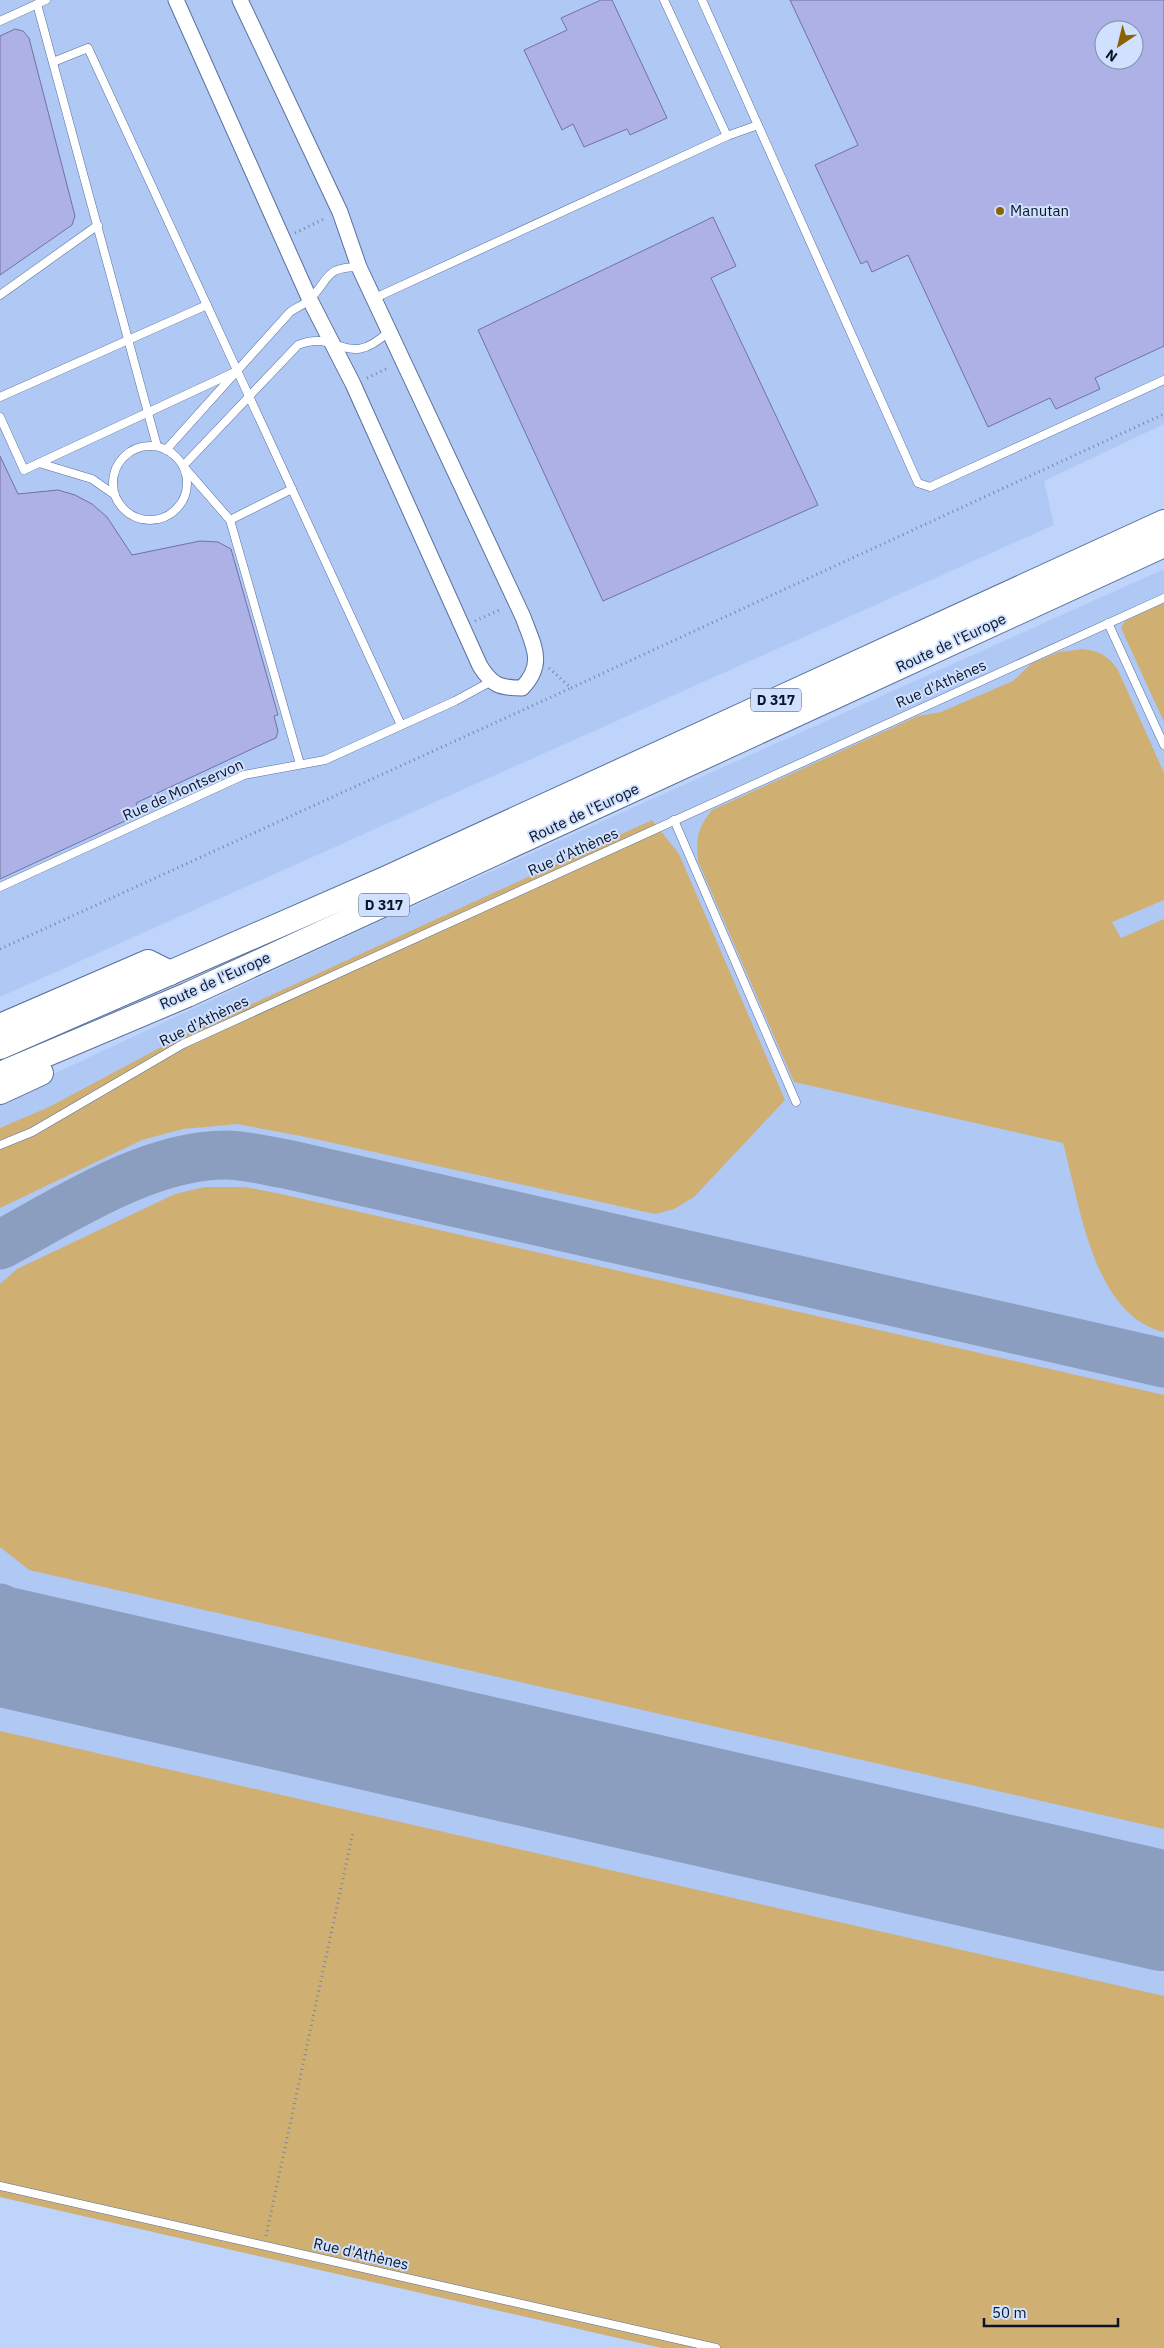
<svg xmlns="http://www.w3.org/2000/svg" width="1164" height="2348" viewBox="0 0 1164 2348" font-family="'IBM Plex Sans',sans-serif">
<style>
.built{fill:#b0c8f4;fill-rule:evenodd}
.green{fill:#d0af72}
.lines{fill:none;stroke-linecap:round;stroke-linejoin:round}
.taxiway{stroke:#8c9ec0;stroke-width:49}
.runway{stroke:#8c9ec0;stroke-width:120}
.building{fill:#aeb1e5;stroke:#7072a3;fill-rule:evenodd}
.lane-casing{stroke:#58709c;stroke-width:9}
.street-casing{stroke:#58709c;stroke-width:17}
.primary-casing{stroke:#58709c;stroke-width:26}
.path{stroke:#7586a4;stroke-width:3;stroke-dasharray:1 4;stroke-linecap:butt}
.lane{stroke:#fff;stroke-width:8}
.street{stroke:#fff;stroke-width:15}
.primary{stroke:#fff;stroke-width:24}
.poi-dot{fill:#8a6403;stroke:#d0e1ff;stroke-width:2}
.labels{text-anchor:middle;stroke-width:4;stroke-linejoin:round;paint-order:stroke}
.shield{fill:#d0e1ff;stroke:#465267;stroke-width:1}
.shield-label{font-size:14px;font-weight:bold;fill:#0b1526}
.poi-label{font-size:15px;fill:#0b1526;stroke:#d0e1ff;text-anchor:start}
.street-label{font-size:15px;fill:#0b1526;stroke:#d0e1ff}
</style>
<rect width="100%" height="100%" fill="#bed4fb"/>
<g class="built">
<path d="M0,0h1164v424l-120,57 10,44 -1054,472zM1104,30h30v30h-30z"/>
<path d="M1164,569v1779h-502l-662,-151v-1098l383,-179z"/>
</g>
<g class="green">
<path d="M1164,603v119l-43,-94 4,-7z"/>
<path d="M1083,649c17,2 25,7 35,21l46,103v127l-52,22 9,16 43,-19v413c-72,-17 -84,-129 -101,-189l-269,-61 -96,-221c-2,-23 -1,-32 14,-51l206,-94 23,-4 72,-31 19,-18 27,-11z"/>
<path d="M652,820l27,34 106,246 -91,97 -20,12 -19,5 -349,-77 -69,-13 -54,5 -41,11 -142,68v-80l49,-21 133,-71z"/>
<path d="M205,1187h40l36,7 883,201v434l-1135,-259 -29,-23v-263l17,-15 158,-75z"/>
<path d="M0,1731l1164,265v352h-502l-662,-151z"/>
</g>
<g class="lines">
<g class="taxiway">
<path d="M0,1245c67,-36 148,-90 226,-90 19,0 41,6 60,9l878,199"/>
<path d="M0,1608l48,38 51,22"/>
</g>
<path class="runway" d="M0,1646l1164,265"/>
</g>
<g class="building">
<path d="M601,0h11l55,118 -37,17 -3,-6 -43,18 -11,-23 -11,6 -38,-80 43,-20 -6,-12z"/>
<path d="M790,0h374v346l-69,32 5,11 -44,20 -6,-11 -62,29 -80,-172 -36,17 -5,-11 -6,3 -46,-99 43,-20zM1104,30h30v30h-30z"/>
<path d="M15,29l8,2 6,7 46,178 -3,9 -72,50v-239z"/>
<path d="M713,217l23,49 -25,12 107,227 -215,96 -125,-271z"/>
<path d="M0,456l18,38 40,-4 17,5 17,9 15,13 25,38 68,-14 18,1 13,7 47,166 -4,1 4,15 -2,7 -7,3 -133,62 4,11 -140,65z"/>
</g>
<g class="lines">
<g class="lane-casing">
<g id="lane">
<path d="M664,0l63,136"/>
<path d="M702,0l216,483 12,4 234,-107"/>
<path d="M37,4l120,442"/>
<path d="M0,21l46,-21"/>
<path d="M53,62l35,-14 313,677"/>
<path d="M0,295l98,-70"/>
<path d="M375,298l352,-162 31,-11"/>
<path d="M0,397l207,-92"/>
<path d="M0,417l24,53 213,-99"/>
<circle cx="150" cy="483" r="37"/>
<path d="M166,450l124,-138c6,-4 15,-8 20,-13 20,-20 14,-32 49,-32"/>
<path d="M39,463l53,16 23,16"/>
<path d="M230,520l62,-31"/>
<path d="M1108,623l56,122"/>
<path d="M300,764l-70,-244 -47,-54 115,-121c40,-17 49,27 91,-14"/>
<path d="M674,820l122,282"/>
<path d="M0,887l244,-112 81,-15 130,-59 35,-19"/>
<path d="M0,1145l32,-13 151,-88 981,-446"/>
<path d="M0,2186l716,162"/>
</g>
</g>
<g class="street-casing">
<path id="street" d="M176,0l134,300 43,84 127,282c12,19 19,22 42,22 24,-25 11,-43 1,-71l-164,-350 -19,-55 -100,-212"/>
</g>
<g class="primary-casing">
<g id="primary">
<path d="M0,1026l148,-64 22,11"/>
<path d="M0,1047l387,-169 777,-356"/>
<path d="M0,1074l187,-79 977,-450"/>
<path d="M0,1092l41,-19"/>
</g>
</g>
<g class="path">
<path d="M295,233l31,-15"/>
<path d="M367,378l21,-10"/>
<path d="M475,621l27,-12"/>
<path d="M549,668l22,20 593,-274"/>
<path d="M0,949l571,-261"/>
<path d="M266,2236l87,-404"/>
</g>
<use href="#lane" class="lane"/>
<use href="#street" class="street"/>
<use href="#primary" class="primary"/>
</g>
<circle class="poi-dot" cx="1000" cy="211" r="5"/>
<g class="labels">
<g class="shield">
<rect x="751" y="688.5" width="50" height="23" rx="4"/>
<rect x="359" y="893.5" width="50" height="23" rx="4"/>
</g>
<g class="shield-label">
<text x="776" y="705">D 317</text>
<text x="384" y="910">D 317</text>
</g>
<g class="poi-label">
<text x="1010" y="216">Manutan</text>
</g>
<g class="street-label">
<text transform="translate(951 643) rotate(-25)" y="5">Route de l'Europe</text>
<text transform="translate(941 684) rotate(-24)" y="5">Rue d'Athènes</text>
<text transform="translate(183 790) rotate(-24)" y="5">Rue de Montservon</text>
<text transform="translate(584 813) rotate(-25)" y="5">Route de l'Europe</text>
<text transform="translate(573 852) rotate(-24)" y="5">Rue d'Athènes</text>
<text transform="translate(215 981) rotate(-24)" y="5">Route de l'Europe</text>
<text transform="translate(204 1021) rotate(-26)" y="5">Rue d'Athènes</text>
<text transform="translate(361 2254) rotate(13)" y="5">Rue d'Athènes</text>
</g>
</g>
<g transform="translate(1119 45) rotate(215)"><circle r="24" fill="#d0e1ff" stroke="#818fa8"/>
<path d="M0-4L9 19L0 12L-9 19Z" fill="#8a6403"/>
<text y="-8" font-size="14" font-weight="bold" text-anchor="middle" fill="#0b1526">N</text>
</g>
<path d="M984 2318v8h134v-8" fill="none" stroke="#0b1526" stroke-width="2.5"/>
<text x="992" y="2318" font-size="15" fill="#0b1526" stroke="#d0e1ff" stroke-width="4" paint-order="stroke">50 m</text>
</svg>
